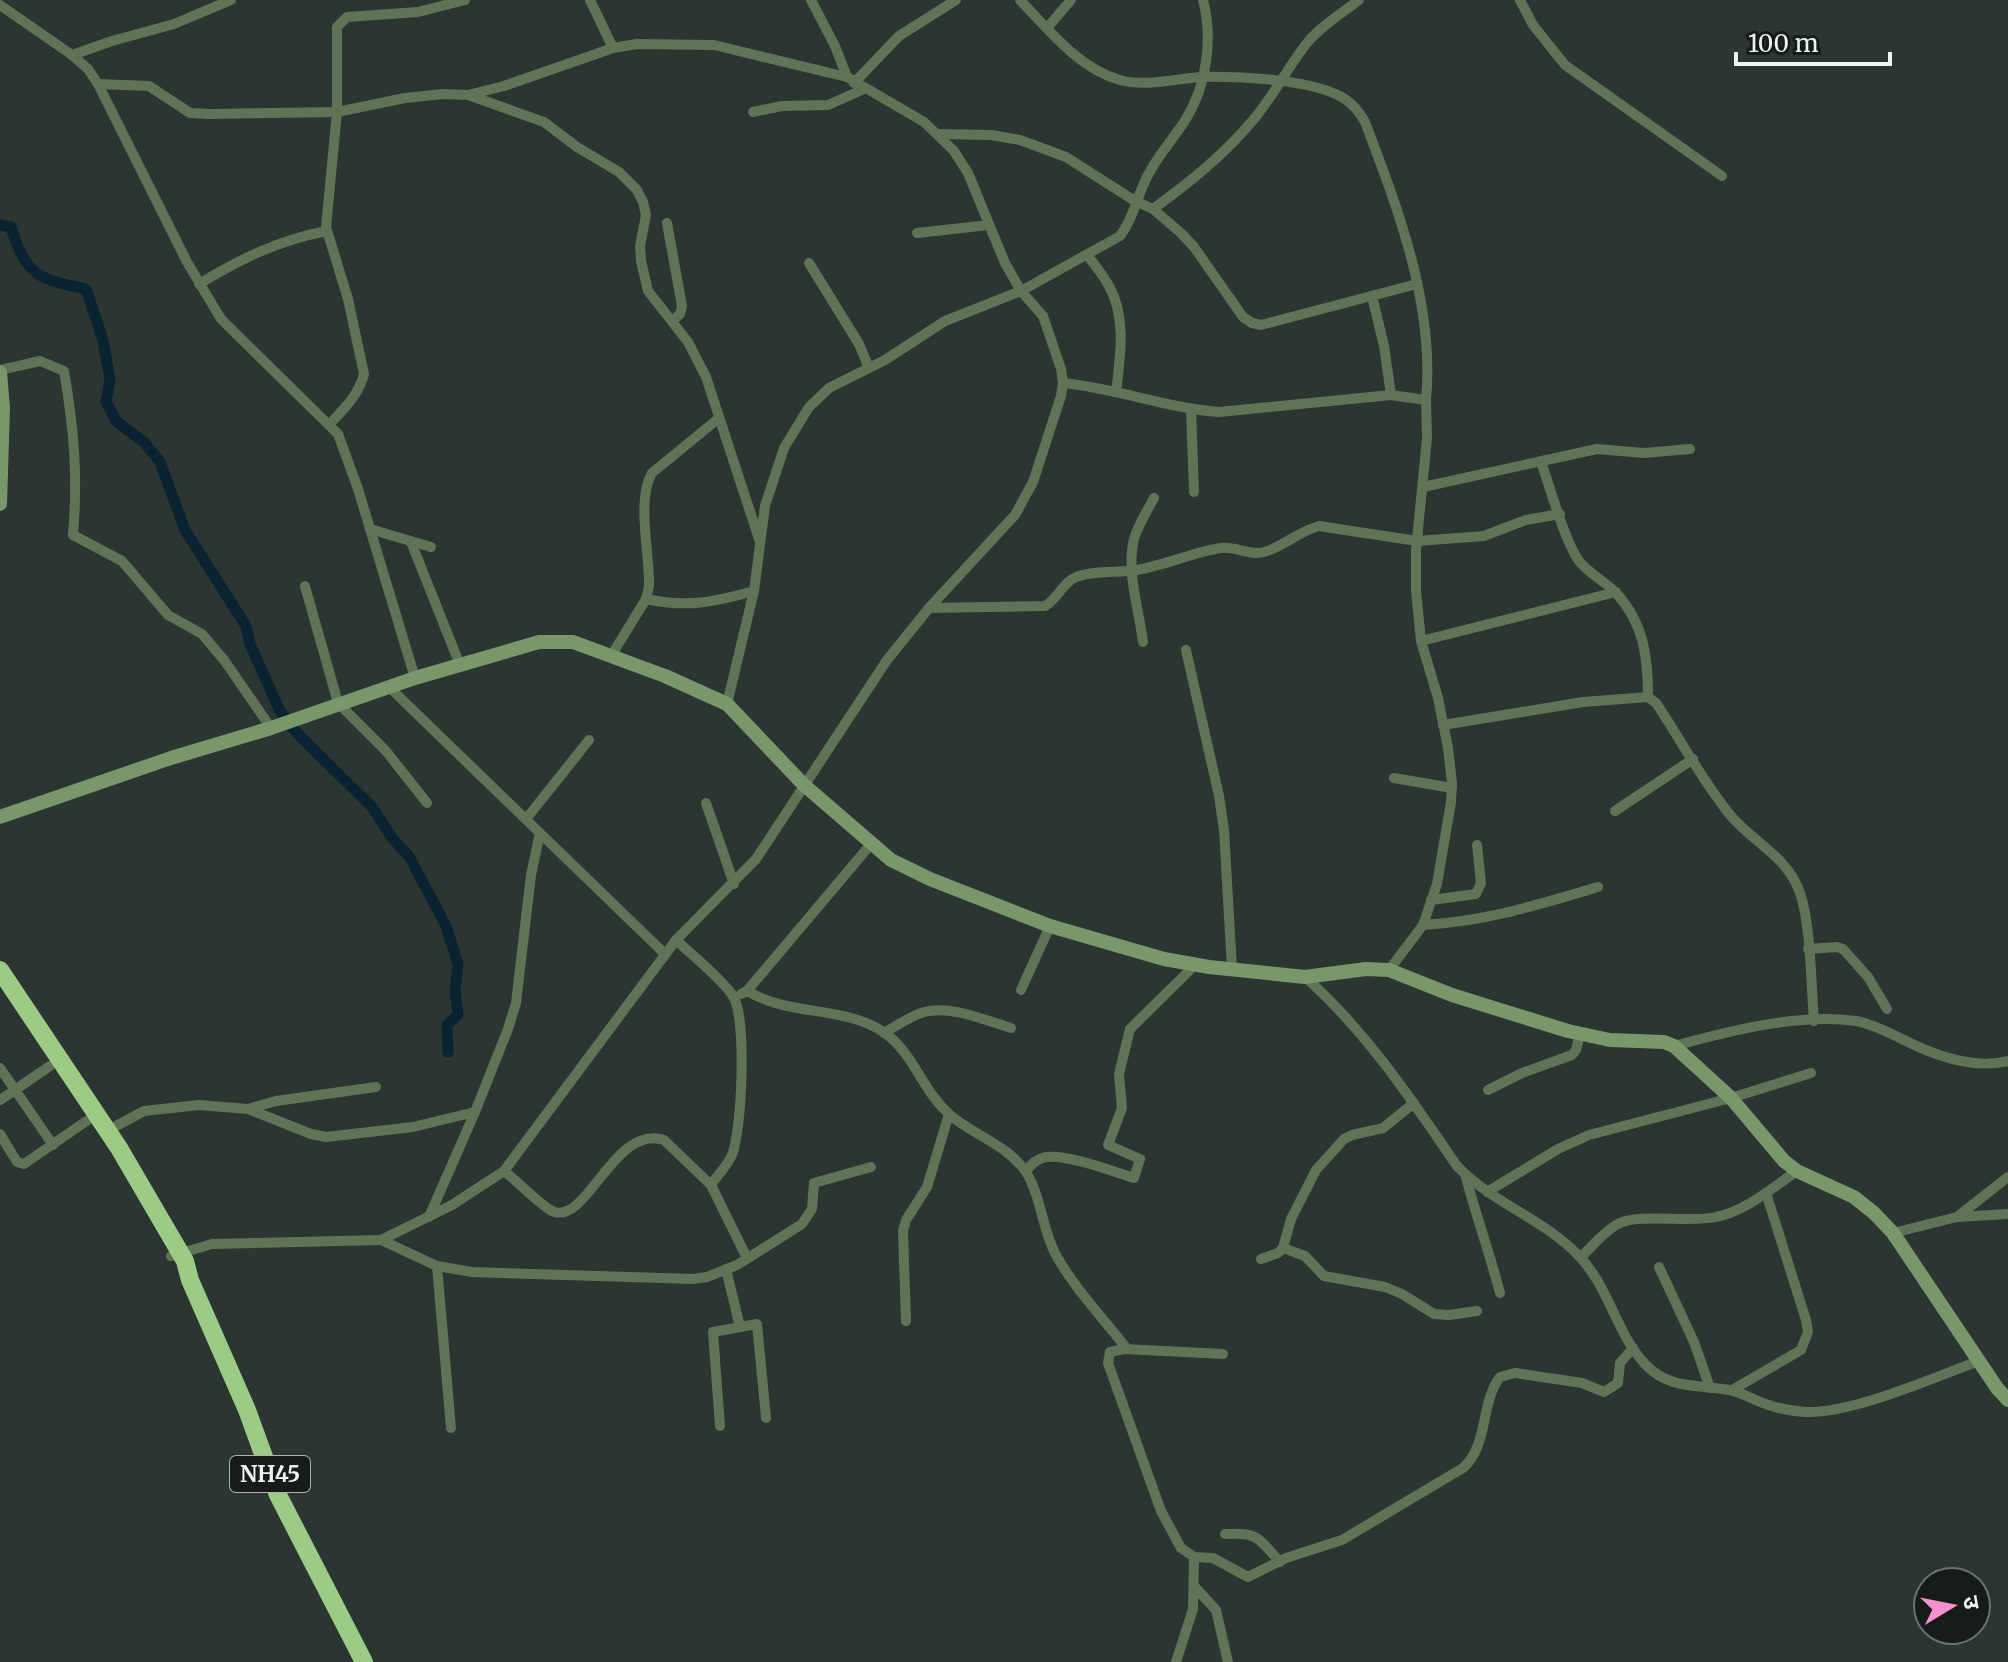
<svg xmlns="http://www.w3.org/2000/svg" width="2008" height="1662" viewBox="0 0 2008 1662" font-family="Merriweather,'Noto Sans Devanagari',serif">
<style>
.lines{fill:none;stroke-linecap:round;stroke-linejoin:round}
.canal{stroke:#0a2333;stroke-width:11}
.street{stroke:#607357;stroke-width:10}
.secondary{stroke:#78976b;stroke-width:14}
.highway{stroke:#9ccb86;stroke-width:18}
.labels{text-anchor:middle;stroke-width:6;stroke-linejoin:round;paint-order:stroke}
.shield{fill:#171b1a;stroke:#adb2b0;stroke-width:2}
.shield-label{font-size:22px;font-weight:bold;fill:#edf3f1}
</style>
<rect width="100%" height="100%" fill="#2b3531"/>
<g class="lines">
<path class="canal" d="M0,225l11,2c15,49 27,52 75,62l17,51 7,40 -4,22 11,20 27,20 16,20 25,68 61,96 4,18 29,65 16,22 78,77 19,30 17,18 37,70 12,38 -3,27 3,24 -11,10 1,27"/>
<g class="street">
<path d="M590,0l23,48"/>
<path d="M811,0l24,46 12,31"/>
<path d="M1020,0c28,29 59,69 100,80 25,7 54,-1 80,-3 37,-1 114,2 145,22 9,6 15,14 20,23 33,87 70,183 61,278"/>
<path d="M1520,0l13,25 32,40 157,111"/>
<path d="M0,5l72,50 16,14 10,15 89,178 34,57 117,115 20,55 57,189"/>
<path d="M1047,28l24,-28"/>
<path d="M72,55l40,-14 62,-17 57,-24"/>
<path d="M854,83l45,-47 57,-36"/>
<path d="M98,84l51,2 41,27 20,1 127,-2 68,-14 38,-4 25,1 76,27 33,25 42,25 18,18 6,12 3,13 -6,31 1,15 7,30 40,51 18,35 54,165"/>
<path d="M753,112l29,-6 46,-1 36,-16"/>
<path d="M939,134l52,1 29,5 46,17 69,44 18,8 29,25 12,13 49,70 9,6 9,2 156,-41"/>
<path d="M1153,209c37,-27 71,-54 101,-90 20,-24 34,-52 53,-76 14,-17 35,-30 52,-43"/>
<path d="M667,223l15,83 -2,8 -8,7"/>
<path d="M917,233l72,-8"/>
<path d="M1087,255c8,10 16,20 22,31 18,32 11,72 7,106"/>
<path d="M809,263l50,81 10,24"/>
<path d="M199,284c41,-25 80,-44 128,-53"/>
<path d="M1372,296l12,50 7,49"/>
<path d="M0,370l40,-9 24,10c10,57 14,106 9,164l49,26 46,54 34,19 22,26 47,68"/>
<path d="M1063,383c53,5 103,25 156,29l172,-17 35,5 1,38 -11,112v41l5,50 17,57 10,50 4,35 -1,19 -14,82 -14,41 -34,45"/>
<path d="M1191,409l3,83"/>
<path d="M330,424c13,-15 29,-29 34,-50l-16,-75 -22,-72 11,-115v-85l10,-10 71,-5 47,-12"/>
<path d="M1541,462c9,25 24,80 38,99 10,13 26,20 37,32 28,30 32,65 32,104"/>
<path d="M1423,487l174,-38 47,4 46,-4"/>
<path d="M370,529l61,18"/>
<path d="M411,542l49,123"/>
<path d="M305,586l33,117 48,48 41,52"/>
<path d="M646,599c41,9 68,3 108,-8"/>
<path d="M929,608l116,-2c13,-7 17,-23 31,-29 18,-7 42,-4 61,-7 29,-5 56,-18 84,-22 15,-2 28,8 43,4 19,-5 35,-21 55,-26l98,15 67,-5 42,-16 34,-6"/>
<path d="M1421,641l195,-49"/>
<path d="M1143,642c-4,-32 -17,-71 -9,-103 4,-14 13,-28 20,-41"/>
<path d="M1186,650l33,146 5,34 8,139"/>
<path d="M611,656l35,-57 3,-13c1,-32 -13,-86 3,-113l67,-55"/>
<path d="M389,687l276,267"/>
<path d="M727,704l27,-113 11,-85 19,-58 25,-41 20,-19 56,-28 60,-39 76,-30 99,-55c14,-18 17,-41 28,-61 10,-20 26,-37 38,-56 21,-34 27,-81 17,-119"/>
<path d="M1443,725l140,-23 65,-5 8,6c25,37 47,79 75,113 23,27 57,41 69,77 11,32 11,92 14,128"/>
<path d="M1394,778l58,10"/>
<path d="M706,803l28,81"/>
<path d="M1615,811l78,-52"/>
<path d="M526,819l63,-79"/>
<path d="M1431,900l45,-6 5,-11 -4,-38"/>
<path d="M1423,925c63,-4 115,-20 175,-38"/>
<path d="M676,940c16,15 46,39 57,56 14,22 9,134 -1,159 -5,11 -15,21 -21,30"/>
<path d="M1808,949l29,-2 6,2 25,28 19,32"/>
<path d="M1305,977c61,54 106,122 152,189 35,37 87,53 122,90 30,31 37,77 66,108 24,26 53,20 84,26 12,2 23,9 34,13 13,5 28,8 42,9 47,2 127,-34 174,-51"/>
<path d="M1021,990l29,-64"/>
<path d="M747,991c44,26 97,14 138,42 28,20 38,58 64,81 23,21 58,30 77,58 16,26 16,59 31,85 19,33 47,62 70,92"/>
<path d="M741,994l6,-3 124,-147"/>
<path d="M884,1033c13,-7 26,-17 40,-21 27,-7 60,8 87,16"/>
<path d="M1674,1046c55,-15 125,-33 182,-25 17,3 31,11 46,18 31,16 70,31 106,22"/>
<path d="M0,1068l53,77"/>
<path d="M1488,1090l34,-17 50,-18 4,-5 4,-16"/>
<path d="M0,1100l50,-34"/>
<path d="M248,1109l28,-8 100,-14"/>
<path d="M107,1131l37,-20 55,-6 49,4 63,25 15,3 87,-10 62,-15"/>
<path d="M0,1134l17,28 7,2 64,-44"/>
<path d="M504,1171c13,10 35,33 48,40 34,17 62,-88 112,-71l47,45 36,73"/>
<path d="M1026,1172c4,-7 10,-13 20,-15 21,-3 66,14 88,21l6,-19 -32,-14 14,-37 -3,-34 11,-45 66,-65"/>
<path d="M1466,1177c10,39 24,77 34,116"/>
<path d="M1487,1192l71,-43 31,-14 142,-37 80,-25"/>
<path d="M429,1217l46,-105 33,-83 8,-26 15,-128 9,-42"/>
<path d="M1957,1217l51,-40"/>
<path d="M1893,1233l64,-16 51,-3"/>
<path d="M381,1240l56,26 35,6 221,7 14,-2 30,-12 65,-41 10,-15 2,-26 57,-16"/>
<path d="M1283,1248l22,8 19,20 61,11 17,7 32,20 15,1 28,-4"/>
<path d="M171,1256l41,-12 169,-4 71,-35 52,-34 172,-231 80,-81 131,-199 42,-52 86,-93 18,-33 28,-86 2,-13 -2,-14 -18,-53 -22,-25 -16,-28 -37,-90 -14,-22 -30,-29 -77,-45 -133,-32 -77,-1 -24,4 -109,38 -36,9"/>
<path d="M1581,1257c11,-10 23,-26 37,-33 20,-11 72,-1 98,-7 30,-6 56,-29 81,-46"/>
<path d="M1261,1259l17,-6 5,-5 8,-29 25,-49 28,-31 8,-4 31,-7 31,-25"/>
<path d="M437,1266l14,162"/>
<path d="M1659,1267l35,75 16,46"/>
<path d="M726,1269l14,58"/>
<path d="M906,1321l-3,-90 3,-11 21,-33 22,-73"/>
<path d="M1223,1354l-99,-5 -14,3 -2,11 53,148 20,37 13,9 19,1 35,19 38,-19 56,-18 121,-72c26,-23 17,-65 37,-91l15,-4 67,10 22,9 14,-9 2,-20 13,-15"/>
<path d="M1732,1390l69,-40 7,-18 -2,-12 -40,-127"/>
<path d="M720,1426l-7,-94 44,-8 9,94"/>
<path d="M1225,1534c34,-2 33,4 55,28"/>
<path d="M1194,1586l22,24 12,52"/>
<path d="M1176,1662l17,-53 1,-52"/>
</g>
<g class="secondary">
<path d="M0,372l3,36 -3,96"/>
<path d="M0,817l171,-59 100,-30 144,-50 124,-36h34l92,34 62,28 77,81 87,75 39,19 120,47 114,33 45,8 96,10 61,-8 23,1 63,25 116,36 42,9 54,2 10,4 57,52 53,63 13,10 57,26 20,16 19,20 104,155 11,12"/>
</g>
<path class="highway" d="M0,970l119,178 66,113 5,19 57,130 31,85 86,167"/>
</g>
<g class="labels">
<rect class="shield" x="230" y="1456" width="80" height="36" rx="6"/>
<g class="shield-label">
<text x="270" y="1482">NH45</text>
</g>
</g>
<g transform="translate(1952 1606) rotate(80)"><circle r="38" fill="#171b1a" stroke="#6d7170" stroke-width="2"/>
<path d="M0-6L14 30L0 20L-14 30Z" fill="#f690d0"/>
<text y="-12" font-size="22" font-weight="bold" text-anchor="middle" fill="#edf3f1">उ</text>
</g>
<path d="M1736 52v12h154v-12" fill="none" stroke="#edf3f1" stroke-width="4"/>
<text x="1748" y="52" font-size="24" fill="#edf3f1" stroke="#171b1a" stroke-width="6" paint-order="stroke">100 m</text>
</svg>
